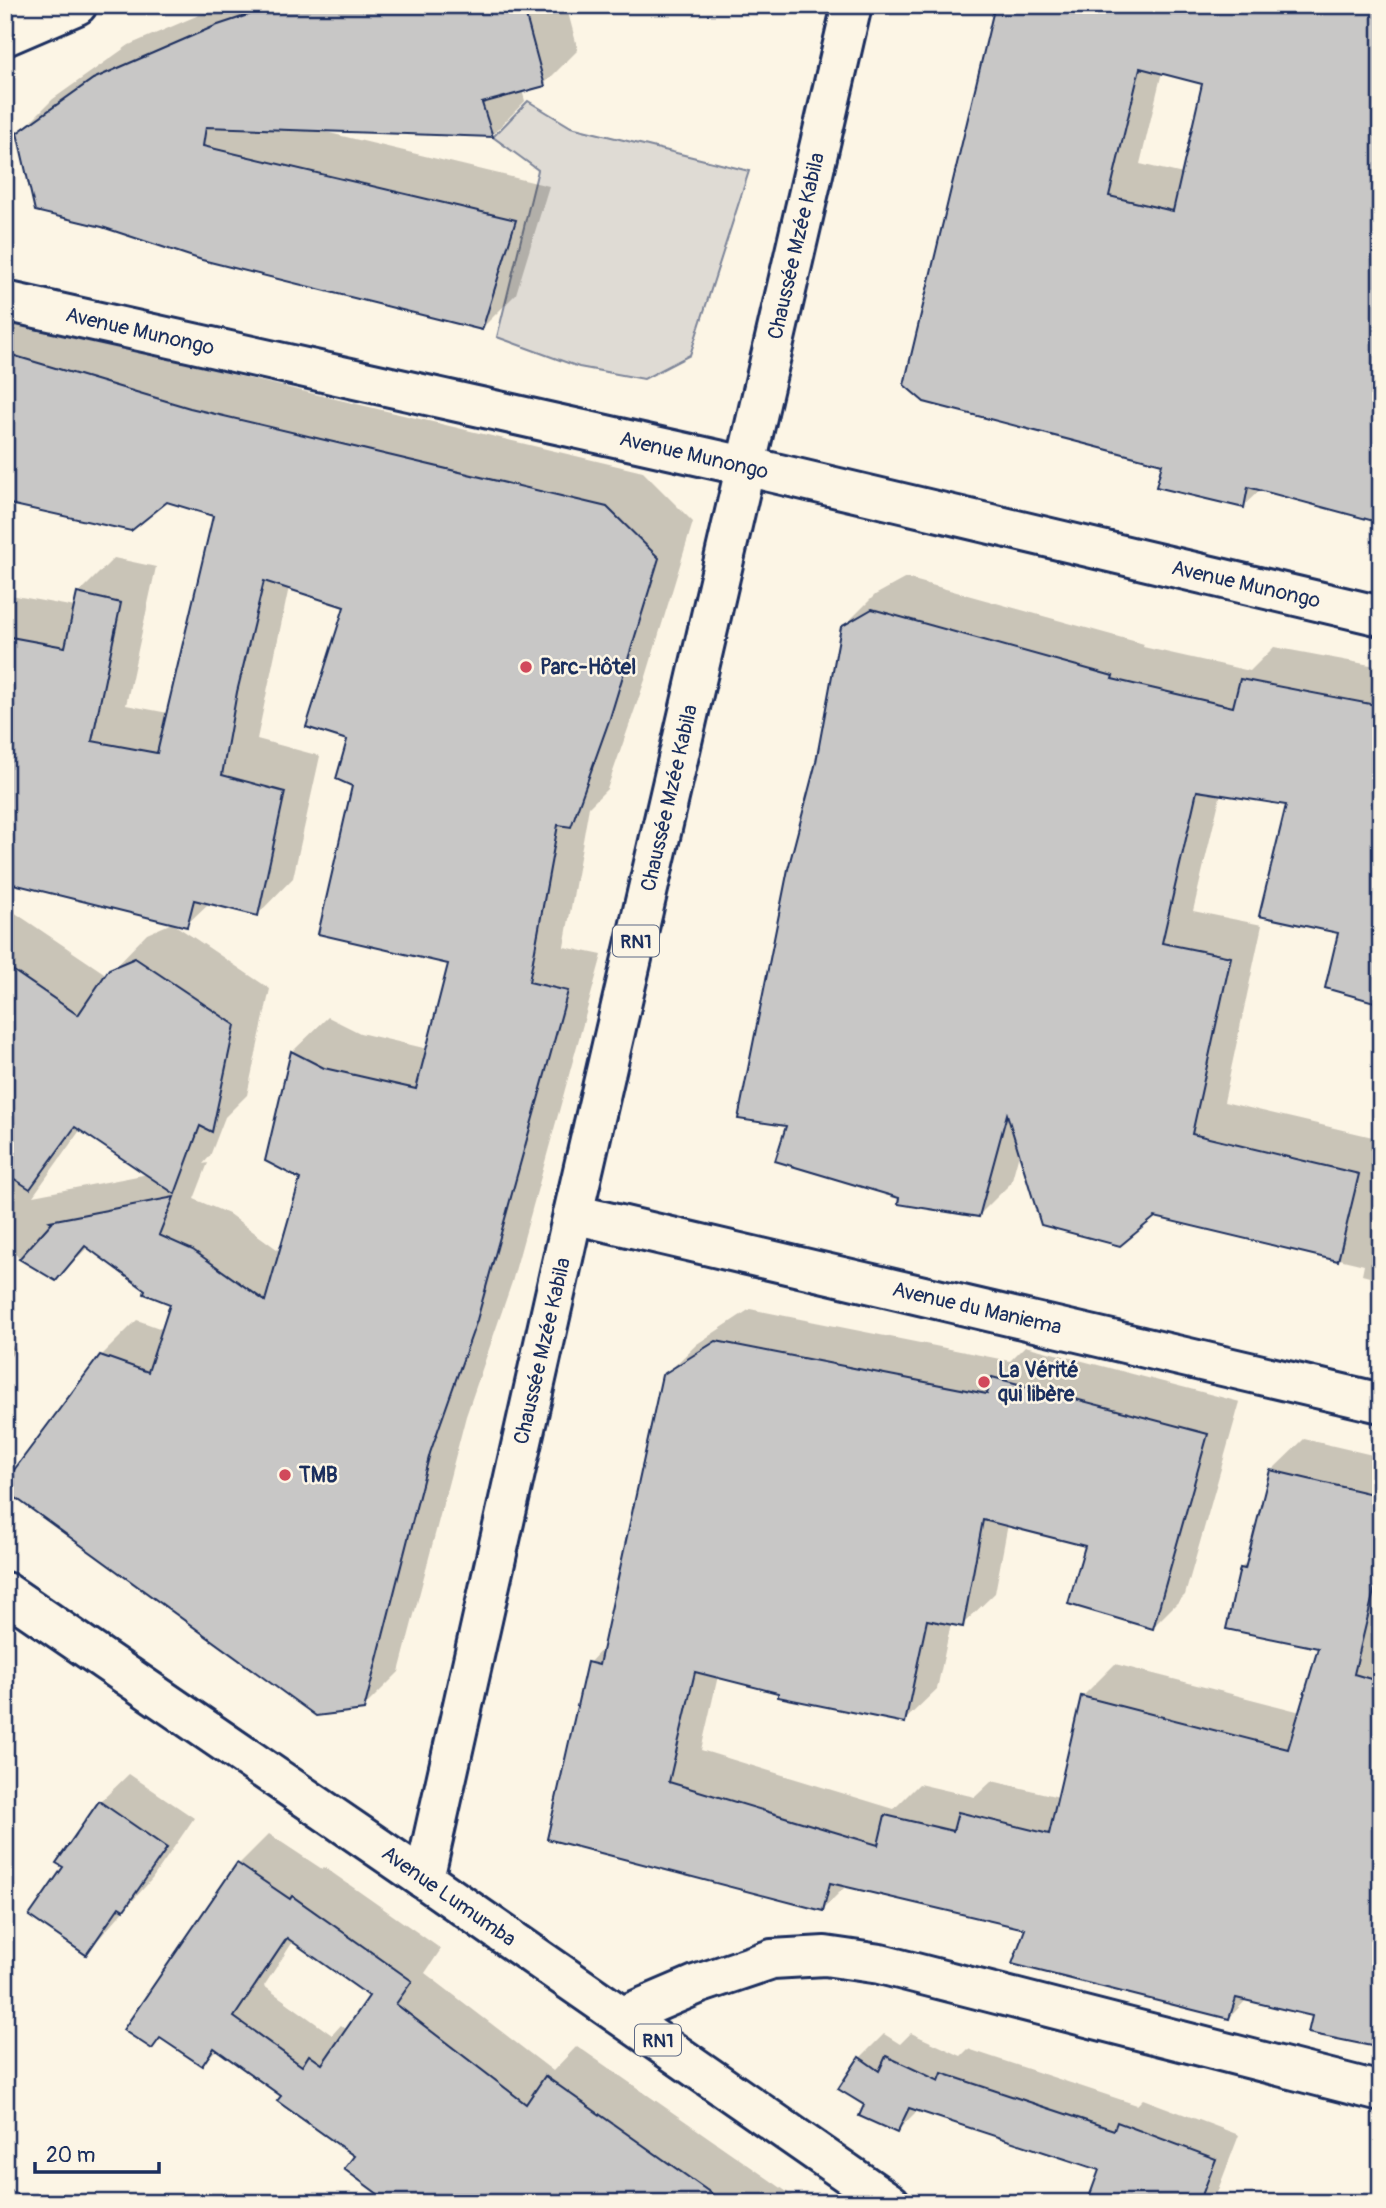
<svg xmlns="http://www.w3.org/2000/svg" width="1386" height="2208" viewBox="0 0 1386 2208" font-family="Pangolin,sans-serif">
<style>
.green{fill:#dfdbd4;stroke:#7d8599;stroke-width:2}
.shadow{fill:#0003;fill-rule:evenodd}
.building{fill:#c8c7c6;stroke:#1b2f5e;stroke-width:2;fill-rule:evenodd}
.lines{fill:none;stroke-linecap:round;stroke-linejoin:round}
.street-casing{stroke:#1b2f5e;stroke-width:44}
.secondary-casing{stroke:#1b2f5e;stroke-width:44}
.highway-casing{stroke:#1b2f5e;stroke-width:44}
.path{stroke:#1b2f5e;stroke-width:4.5;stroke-dasharray:7 5;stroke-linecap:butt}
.street{stroke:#fcf5e5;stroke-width:38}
.secondary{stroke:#fcf5e5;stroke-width:38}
.highway{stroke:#fcf5e5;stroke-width:38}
.poi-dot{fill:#d1495b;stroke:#fcf5e5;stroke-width:2.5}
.labels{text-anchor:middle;stroke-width:5;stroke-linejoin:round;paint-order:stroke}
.shield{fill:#fcf5e5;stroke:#5e6a86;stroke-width:2}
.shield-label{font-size:19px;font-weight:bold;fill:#1b2f5e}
.street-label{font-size:21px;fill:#1b2f5e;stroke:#fcf5e5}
.poi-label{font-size:21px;font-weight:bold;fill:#1b2f5e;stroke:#fcf5e5;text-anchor:start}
</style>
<rect width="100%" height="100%" fill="#fcf5e5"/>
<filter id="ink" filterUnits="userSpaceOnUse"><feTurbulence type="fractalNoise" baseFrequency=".0143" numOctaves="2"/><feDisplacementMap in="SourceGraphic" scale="14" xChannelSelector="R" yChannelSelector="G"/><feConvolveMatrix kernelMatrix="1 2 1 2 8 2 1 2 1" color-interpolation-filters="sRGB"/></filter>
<g filter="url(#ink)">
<path class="green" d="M528,101l43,26 178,44 -59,184 -46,24 -65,-12 -82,-30 41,-167 -45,-33z"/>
<g class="shadow">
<path d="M222,5h344l12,45 -34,34 -22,6 3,11 -33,34 -179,-6 236,57 -33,108 -34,34 -463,-195 34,-34 76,-54z"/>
<path d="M997,5h384l-120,484 -18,17 -79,-44zM1162,72l43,10 -22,92 -43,-10z"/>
<path d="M5,307l221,66 417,99 50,50 -48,158 -38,109 -18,18 -25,140 38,8 -90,327 -46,134 -67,256 -36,36 -262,-352 36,-36 25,9 10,-26 -25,-13 -59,-43 -32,32 -51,-31v-342l102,69 40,-41 25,-11 98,66 -23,106 -22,22 -15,39 -7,8 5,-1 -14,36 35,15 52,38 21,-74 -10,-126 36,-35 32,16 68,16 22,-87 -96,-177 -5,-46 -2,-133 -58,-19 -32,152 63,17 -27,122 -35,36 -48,-12 -24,23 -177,-44 -4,12v-299l70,13 3,-13 36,-36 42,9 -30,138 42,8 47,-198 -48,-15 -162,1zM81,1129l67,45 -115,22z"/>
<path d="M906,578l238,66 -1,3 107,24 24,-24 107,20v207l-93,-71 -67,-10 -28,118 69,14 -38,177 157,37v141l-19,-5 2,-10 -210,-50 -134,-65 -9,33 -32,32 -78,-18 -113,-72 30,-362 24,-135 33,-33z"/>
<path d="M750,1309l260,52 15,-15 215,56 -55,193 -32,32 -65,-82 -80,-21 -13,69 -33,32 -11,-2 -14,66 -33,32 -186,-45 -17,74 193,59 25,-25 56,13 17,-16 67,16 24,-101 32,-32 186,48 20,-65 -80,-79 8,-8 22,-89 33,-32 77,18v590l-67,-32 -67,-16 -18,19 -201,-90 -181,-43 -24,24 -274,-71 40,-175 15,-16 60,-271 33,-32z"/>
<path d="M5,1341l11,8 -11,15z"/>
<path d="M129,1774l65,44 -42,61 -66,74 -21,-86 35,-65z"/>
<path d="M269,1834l53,35 2,-2 117,82 -16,24 128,98 24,-25 226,157h-410l-37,-48 -72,-60 -66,-47 -16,16 -40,-27 -10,10 -26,-18 113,-165zM294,1940l78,55 -25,35 -6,-5 -9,10 -68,-49z"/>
<path d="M911,2033l50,23 7,-7 169,56 6,-6 96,36 -26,68h-124l12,-34 -182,-60 -22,22 -31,-26 -6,-47 24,-24 16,10z"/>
</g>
<g class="building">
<path d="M278,5h245l22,81 -63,17 11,34 -287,-10 -3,19 313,74 -34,110 -280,-70 -100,-33 -67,-16 -18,-78 76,-54 122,-53z"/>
<path d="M995,5h386v518l-133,-36 -4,21 -88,-21 6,-23 -238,-62 -20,-17zM1140,68l62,16 -29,127 -64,-15z"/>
<path d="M5,353l185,55 417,99 52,51 -49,160 -39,109 -13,-2 -29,157 39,9 -91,329 -47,133 -66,257 -48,6 -311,-226v-8l95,-127 48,17 22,-68 -26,-10 1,-4 -60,-44 -29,35 -37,-22 33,-37 -2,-1 124,-24 -15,38 34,15 72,51 35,-122 -35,-18 26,-110 33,17 92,21 32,-125 -130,-30 34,-148 -16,-7 11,-39 -41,-13 38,-120 -80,-26 -27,111 -15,83 63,17 -27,124 -64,-16 -7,27 -182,-45v-246l60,11 12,-54 44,10 -29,138 65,12 56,-237 -46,-14 -36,29 -126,-28z"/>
<path d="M872,609l241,67 -1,3 121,28 7,-28 141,27v298l-56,-16 13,-55 -79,-17 27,-111 -89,-14 -35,152 69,14 -39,177 167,40 -21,87 -183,-44 -35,29 -79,-21 -34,-111 -28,103 -81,-13 1,-6 -124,-37 11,-35 -48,-7 50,-250 28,-107 25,-135z"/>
<path d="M135,958l100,67 -23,107 -12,-6 -25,68 -100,-67 -45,62 -25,-16v-208l73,50 31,-46z"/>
<path d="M716,1341l271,53 5,-17 216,57 -55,195 -85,-25 17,-58 -102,-26 -20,107 -36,-7 -22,103 -127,-26v-4l-83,-21 -26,110 209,63 7,-30 68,16 5,-19 91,22 32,-138 207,53 30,-101 -92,-19 14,-61 5,1 25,-99 111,26v66l-27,112 27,8v366l-73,-15 4,-17 -76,-18 -7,21 -217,-55 13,-35 -195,-46 -7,28 -276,-72 40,-177 12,3 63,-290z"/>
<path d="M99,1801l68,47 -43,62 -5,-3 -33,48 -57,-39 34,-49 -7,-4z"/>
<path d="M237,1863l53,36 2,-3 120,85 -16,23 130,100 19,-28 180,127h-335l-46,-34 10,-13 -77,-55 4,-5 -67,-48 -12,18 -42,-28 -8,11 -29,-19zM287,1938l82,58 -47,68 -13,-9 -7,11 -68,-49z"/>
<path d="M886,2056l53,25 3,-8 172,57 3,-8 99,37 -17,44h-112l12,-33 -190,-62 -12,25 -38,-17 5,-11 -26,-16 21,-32 20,14z"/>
</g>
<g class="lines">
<g class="street-casing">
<g id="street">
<path d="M5,301l740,165 636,150"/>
<path d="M573,1214l808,189"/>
<path d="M623,2016l75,-32 74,-25 53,-3 55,8 501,128"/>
</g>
</g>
<g class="secondary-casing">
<g id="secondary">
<path d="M5,36l72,-31"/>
<path d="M5,1592l419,287"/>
</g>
</g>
<g class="highway-casing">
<path id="highway" d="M852,5l-279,1209 -149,665 466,324"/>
</g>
<path class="path" d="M5,2190l27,13"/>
<use href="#street" class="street"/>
<use href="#secondary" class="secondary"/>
<use href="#highway" class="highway"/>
</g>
</g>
<g class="poi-dot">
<circle cx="526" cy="667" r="7"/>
<circle cx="984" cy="1382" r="7"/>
<circle cx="285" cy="1475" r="7"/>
</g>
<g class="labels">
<g class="shield">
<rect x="613" y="925.5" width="46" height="31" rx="5"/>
<rect x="635" y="2024.5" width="46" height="31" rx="5"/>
</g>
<g class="shield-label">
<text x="636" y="948">RN1</text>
<text x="658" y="2047">RN1</text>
</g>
<g class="street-label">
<text transform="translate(796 246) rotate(-77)" y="7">Chaussée Mzée Kabila</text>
<text transform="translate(140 331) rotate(13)" y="7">Avenue Munongo</text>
<text transform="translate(694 455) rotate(13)" y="7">Avenue Munongo</text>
<text transform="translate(1246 584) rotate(13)" y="7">Avenue Munongo</text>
<text transform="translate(669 798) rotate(-77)" y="7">Chaussée Mzée Kabila</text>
<text transform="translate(977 1308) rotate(13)" y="7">Avenue du Maniema</text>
<text transform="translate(542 1351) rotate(-77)" y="7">Chaussée Mzée Kabila</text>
<text transform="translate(449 1896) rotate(35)" y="7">Avenue Lumumba</text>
</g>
<g class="poi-label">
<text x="540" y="674">Parc-Hôtel</text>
<text x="998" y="1377">La Vérité<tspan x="998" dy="24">qui libère</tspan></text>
<text x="299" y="1482">TMB</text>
</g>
</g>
<rect width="1386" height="2208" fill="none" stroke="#fcf5e5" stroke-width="28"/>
<rect x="14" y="14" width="1358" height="2180" fill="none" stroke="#1b2f5e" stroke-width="2.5" filter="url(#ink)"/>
<path d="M35 2162v10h124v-10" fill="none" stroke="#1b2f5e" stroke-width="3.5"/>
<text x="46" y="2162" font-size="21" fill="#1b2f5e" stroke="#fcf5e5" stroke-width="5" paint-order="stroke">20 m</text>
</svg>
